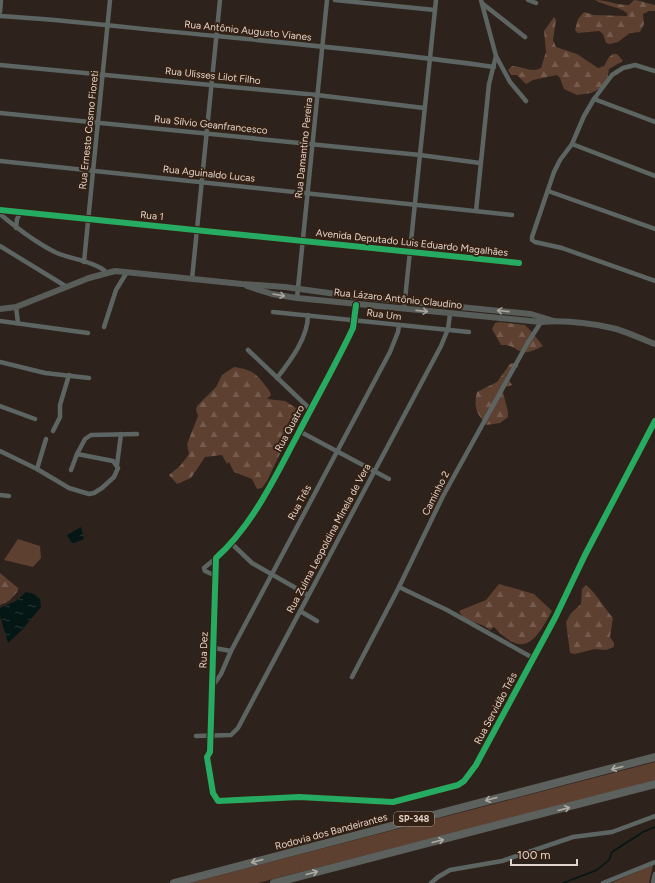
<svg xmlns="http://www.w3.org/2000/svg" width="655" height="883" viewBox="0 0 655 883" font-family="Figtree,sans-serif">
<style>
.green{fill:#5d4030}
.forest{fill:url(#forest-firs)}
.water{fill:url(#water-ripples)}
.lines{fill:none;stroke-linecap:round;stroke-linejoin:round}
.stream{stroke:#041715;stroke-width:1.5}
.minor{stroke:#5d6563;stroke-width:4.5}
.secondary{stroke:#585d59;stroke-width:6}
.motorway{stroke:#5c615d;stroke-width:8}
.cycleway-casing{stroke:#352114;stroke-width:8}
.cycleway{stroke:#26ab63;stroke-width:6}
.oneway{stroke:#aaa49d}
.oneway2{stroke:#b2aba4}
.labels{text-anchor:middle;stroke-width:4;stroke-linejoin:round;paint-order:stroke}
.shield{fill:#352114;stroke:#ad9e94;stroke-width:1}
.shield-label{font-size:9px;font-weight:bold;fill:#e1d3cb}
.street-label{font-size:10px;fill:#e1d3cb;stroke:#352114}
</style>
<defs>
<pattern id="forest-firs" width="22" height="20" patternUnits="userSpaceOnUse"><rect width="22" height="20" fill="#5d4030"/><path d="M5 1l3.5 6h-7zM16 11l3.5 6h-7z" fill="#745b4d"/></pattern>
<pattern id="water-ripples" width="26" height="14" patternUnits="userSpaceOnUse"><rect width="26" height="14" fill="#041715"/><path d="M2 4q2-2 4 0t4 0M15 11q2-2 4 0t4 0" fill="none" stroke="#283836"/></pattern>
</defs>
<rect width="100%" height="100%" fill="#2d221c"/>
<g class="green">
<path d="M18,539l22,7 1,12 -8,9 -29,-7z"/>
<path d="M655,762v18l-25,7 -372,96h-68z"/>
<path d="M653,865l-4,18h-38z"/>
</g>
<g class="forest">
<path d="M595,0c12,0 21,5 34,5l5,-5c6,0 14,4 21,5v6h-6l-6,3 1,10 -4,8 -10,1 -12,9 -8,2 -4,-1 -3,-9 -4,-3 -21,2 -3,-3 3,-11 6,-7 10,3 33,1v-3c-9,-7 -22,-7 -32,-13z"/>
<path d="M554,17l2,3 -3,20 3,7 21,7 21,14 6,-2 5,-9 4,-3h4l6,7 -14,8 -2,12 -5,7 -11,5 -14,2 -13,-6 -4,-11 -3,-3 -24,5 -7,4 -9,-9h-6l-3,-5 4,-4c10,0 19,7 29,2l5,-16 -2,-21z"/>
<path d="M499,322l26,3 5,5 13,16c-28,15 -22,-2 -42,-1l-9,-16 3,-6z"/>
<path d="M514,363l5,3 -13,10 6,9 -10,3 6,24v5l-8,6 -14,2c-9,-12 -13,-17 -9,-33l20,-10 13,-18z"/>
<path d="M234,367c14,2 22,5 30,17 3,4 6,6 7,11l-4,4 18,2 11,7 2,8 -31,65 -5,7 -5,1 -5,-10 -18,-7 -5,-10 -2,2 -5,-9 -17,2 -14,21 -14,6 -8,-9 11,-9 9,-12 -2,-10 11,-28 -2,-6 1,-4 19,-19 6,-12z"/>
<path d="M0,573l18,15v3l-9,10 -9,4z"/>
<path d="M499,584l35,10 18,17c-17,31 -28,48 -58,16l-4,3c-10,-9 -24,-6 -31,-19l27,-11z"/>
<path d="M586,585c12,10 17,22 27,33l-3,19 4,6v4l-8,3 -11,-1 -20,5 -5,-1 -4,-31 5,-9 10,-9 1,-15z"/>
</g>
<g class="water">
<path d="M81,527l3,12 -12,5 -5,-9z"/>
<path d="M26,592l8,2 6,5 1,8 -20,24 -13,12 -8,-27v-8l16,-7z"/>
</g>
<g class="lines">
<path class="stream" d="M563,883l34,-13 12,-10 3,-8 31,-20 12,-5"/>
<g class="minor">
<path d="M335,0l100,10"/>
<path d="M481,0l15,56 14,26 16,19"/>
<path d="M528,0l8,3"/>
<path d="M483,4l42,33"/>
<path d="M0,12l1,-12"/>
<path d="M0,16c73,4 145,14 217,20 93,9 185,18 277,31"/>
<path d="M0,65l317,30 107,13"/>
<path d="M655,71l-20,-6 -12,3 -11,7 -18,24 -10,17 -12,28 -12,16 -6,12 -22,65v3l3,2 27,6 93,33"/>
<path d="M594,99l61,23"/>
<path d="M0,113l420,42 60,8"/>
<path d="M572,144l83,32"/>
<path d="M0,161l512,54"/>
<path d="M548,191l107,38"/>
<path d="M0,210l519,53"/>
<path d="M476,211l13,-127 7,-28"/>
<path d="M0,214c18,15 36,29 57,39 14,6 39,9 49,19"/>
<path d="M16,228l1,-9 4,-7"/>
<path d="M0,246l67,41"/>
<path d="M84,262l26,-262"/>
<path d="M192,279l28,-279"/>
<path d="M297,298l30,-298"/>
<path d="M356,305l-3,23c-17,36 -37,71 -55,106 -23,43 -45,91 -82,124l-6,194 -3,5 6,36 5,8 81,-4 94,5 65,-17 6,-4 12,-16 79,-147 30,-63 70,-134"/>
<path d="M16,307l2,16"/>
<path d="M404,309l32,-309"/>
<path d="M273,312l196,20"/>
<path d="M0,321l88,12"/>
<path d="M104,327l12,-37 11,-18"/>
<path d="M248,350l63,60"/>
<path d="M0,362l45,11 44,5"/>
<path d="M277,378c13,-17 31,-40 31,-63"/>
<path d="M0,406l35,13"/>
<path d="M53,431l7,-14v-12l9,-30"/>
<path d="M299,431l90,48"/>
<path d="M0,451l37,18 32,19 20,6 5,-1 8,-5 12,-11 4,-9 -5,-7 -36,-7 -6,16"/>
<path d="M77,454l8,-15 6,-4 46,-1"/>
<path d="M117,465l4,-31"/>
<path d="M37,469l9,-30"/>
<path d="M0,495l9,1"/>
<path d="M231,543l21,20 56,32"/>
<path d="M216,558l-12,10 1,3 11,5"/>
<path d="M399,587l48,23 86,48"/>
<path d="M300,611l17,10"/>
<path d="M214,648l17,3"/>
<path d="M352,677l47,-90 44,-91 84,-152 14,-22"/>
<path d="M212,687l9,-13 10,-23 159,-299 8,-20 1,-7"/>
<path d="M196,736l35,-1 7,-7 203,-382 7,-17 2,-15"/>
<path d="M431,883l7,-6 12,-7 52,-9 71,-24 39,-5 43,-16"/>
<path d="M603,883l52,-21"/>
<path d="M653,883l2,-9"/>
</g>
<g class="secondary">
<path d="M247,286l25,8 25,4 244,24c23,-2 48,1 71,6 14,3 29,11 43,16"/>
<path d="M0,309l16,-2 73,-29 26,-7 127,13 43,3 66,9 180,18 23,7"/>
</g>
<g class="motorway">
<path d="M174,883l481,-126"/>
<path d="M274,883l381,-99"/>
</g>
<g class="cycleway-casing">
<g id="cycleway">
<path d="M0,210l519,53"/>
<path d="M356,305l-3,23c-17,36 -37,71 -55,106 -23,43 -45,91 -82,124l-6,194 -3,5 6,36 5,8 81,-4 94,5 65,-17 6,-4 12,-16 79,-147 30,-63 70,-134"/>
</g>
</g>
<use href="#cycleway" class="cycleway"/>
</g>
<defs><path id="oneway-shaft" d="M-6 0H5M1.5-3L5.5 0L1.5 3" fill="none" stroke-width="1.6" stroke-linecap="round" stroke-linejoin="round"/></defs>
<g class="oneway">
<use href="#oneway-shaft" transform="translate(279 295) rotate(10)"/>
<use href="#oneway-shaft" transform="translate(422 311) rotate(6)"/>
<use href="#oneway-shaft" transform="translate(503 311) rotate(-174)"/>
</g>
<g class="oneway2">
<use href="#oneway-shaft" transform="translate(617 768) rotate(165)"/>
<use href="#oneway-shaft" transform="translate(491 799) rotate(165)"/>
<use href="#oneway-shaft" transform="translate(564 809) rotate(-15)"/>
<use href="#oneway-shaft" transform="translate(438 841) rotate(-14)"/>
<use href="#oneway-shaft" transform="translate(257 861) rotate(165)"/>
<use href="#oneway-shaft" transform="translate(312 873) rotate(-15)"/>
</g>
<g class="labels">
<rect class="shield" x="394" y="812" width="40" height="14" rx="3"/>
<g class="shield-label">
<text x="414" y="822">SP-348</text>
</g>
<g class="street-label">
<text transform="translate(248 30) rotate(6)" y="4">Rua Antônio Augusto Vianes</text>
<text transform="translate(213 75) rotate(6)" y="4">Rua Ulisses Lilot Filho</text>
<text transform="translate(211 124) rotate(6)" y="4">Rua Sílvio Geanfrancesco</text>
<text transform="translate(88 130) rotate(-84)" y="4">Rua Ernesto Cosmo Fioreti</text>
<text transform="translate(303 148) rotate(-84)" y="4">Rua Damantino Pereira</text>
<text transform="translate(209 173) rotate(6)" y="4">Rua Aguinaldo Lucas</text>
<text transform="translate(152 215) rotate(6)" y="4">Rua 1</text>
<text transform="translate(412 242) rotate(6)" y="4">Avenida Deputado Luis Eduardo Magalhães</text>
<text transform="translate(398 298) rotate(6)" y="4">Rua Lázaro Antônio Claudino</text>
<text transform="translate(384 314) rotate(7)" y="4">Rua Um</text>
<text transform="translate(289 428) rotate(-62)" y="4">Rua Quatro</text>
<text transform="translate(435 493) rotate(-63)" y="4">Caminho 2</text>
<text transform="translate(299 502) rotate(-62)" y="4">Rua Três</text>
<text transform="translate(328 538) rotate(-62)" y="4">Rua Zulma Leopoldina Minela de Vera</text>
<text transform="translate(203 650) rotate(-88)" y="4">Rua Dez</text>
<text transform="translate(495 708) rotate(-62)" y="4">Rua Servidão Três</text>
<text transform="translate(331 831) rotate(-15)" y="4">Rodovia dos Bandeirantes</text>
</g>
</g>
<path d="M511 859v6h66v-6" fill="none" stroke="#e1d3cb" stroke-width="2"/>
<text x="517" y="859" font-size="12" fill="#e1d3cb" stroke="#352114" stroke-width="3" paint-order="stroke">100 m</text>
</svg>
